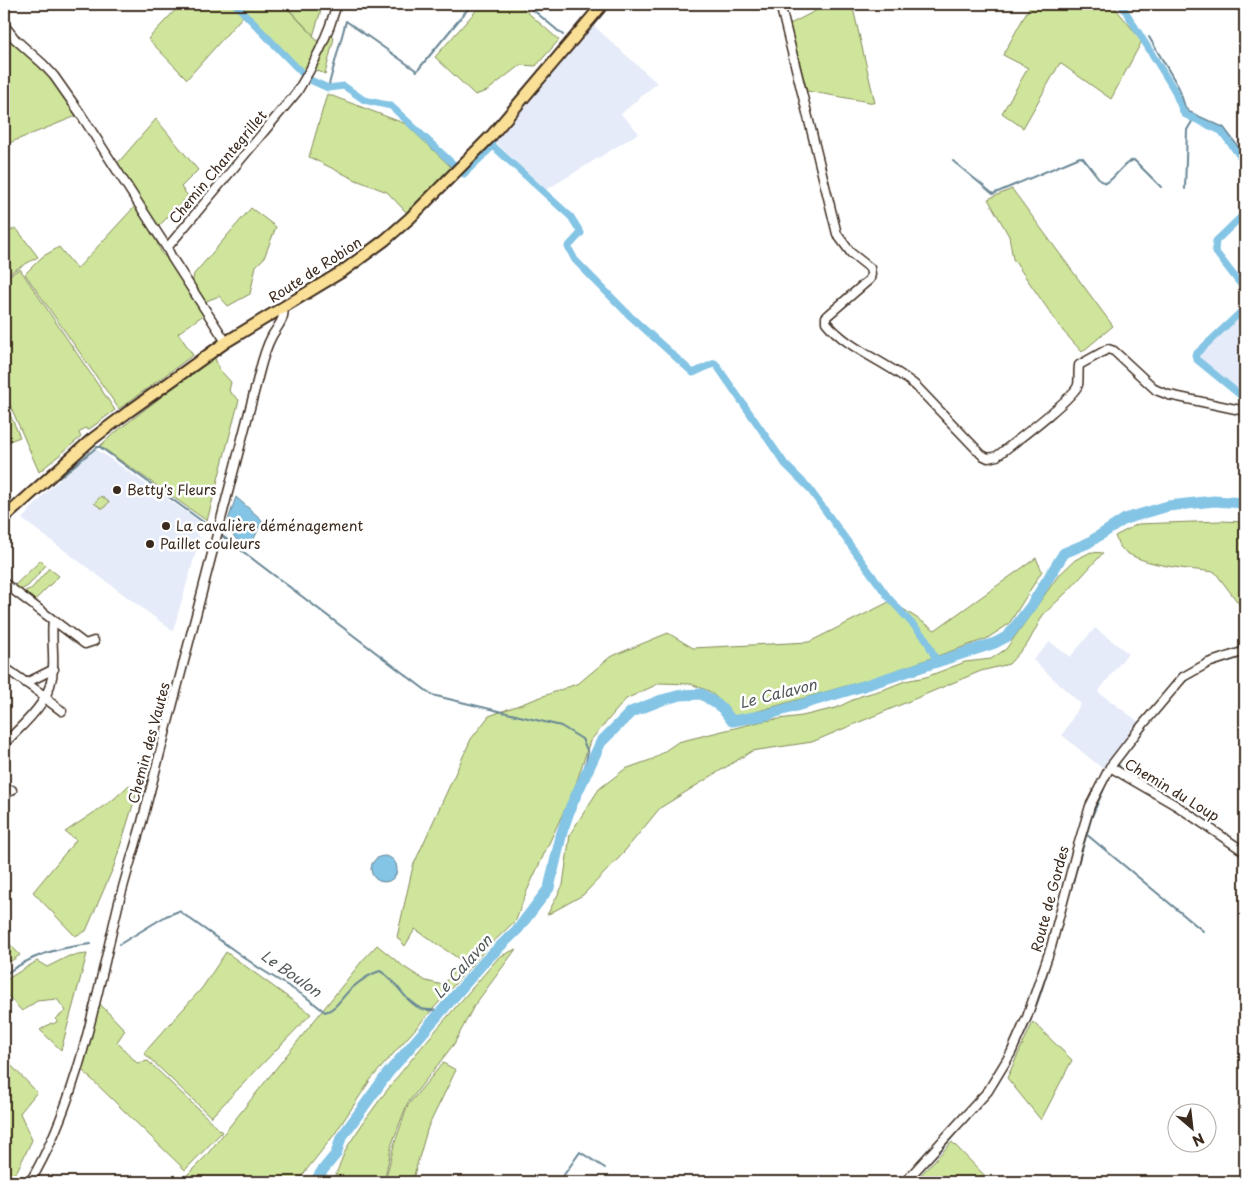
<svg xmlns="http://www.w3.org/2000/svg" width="1249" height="1186" viewBox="0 0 1249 1186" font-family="'Playpen Sans',sans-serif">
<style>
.built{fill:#e5ebf9}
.green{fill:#cee59b;stroke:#84885c}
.water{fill:#84c4e4;stroke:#678695}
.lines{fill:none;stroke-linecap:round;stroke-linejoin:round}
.stream{stroke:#678695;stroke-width:2}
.canal{stroke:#84c4e4;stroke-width:7}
.river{stroke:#84c4e4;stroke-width:11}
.minor-casing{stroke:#3b2a1e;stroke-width:11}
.major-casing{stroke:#3b2a1e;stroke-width:14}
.minor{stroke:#fff;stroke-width:8}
.major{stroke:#fadf96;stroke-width:10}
.poi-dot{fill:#3b2a1e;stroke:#fff;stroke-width:2}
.labels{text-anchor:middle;stroke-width:5;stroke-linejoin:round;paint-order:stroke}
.street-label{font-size:14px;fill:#3b2a1e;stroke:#fff}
.poi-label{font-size:14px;fill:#3b2a1e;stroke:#fff;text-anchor:start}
.water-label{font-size:15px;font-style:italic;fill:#515859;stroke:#fff}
</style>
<rect width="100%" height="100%" fill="#fff"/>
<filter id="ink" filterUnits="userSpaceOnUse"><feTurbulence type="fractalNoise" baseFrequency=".02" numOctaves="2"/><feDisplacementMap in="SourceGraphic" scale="10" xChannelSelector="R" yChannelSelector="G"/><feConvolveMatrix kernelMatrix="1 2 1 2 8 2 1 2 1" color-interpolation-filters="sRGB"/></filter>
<g filter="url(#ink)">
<g class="built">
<path d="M593,25l64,58 -36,31 18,19 -93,57 -51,-48z"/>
<path d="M1245,309v90l-49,-43z"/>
<path d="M96,449l103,72 -3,11 4,6 -27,93 -151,-112 28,-31z"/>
<path d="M1095,628l33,25 -30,39 41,30 -35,48 -42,-35 19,-31 -48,-44 17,-18 20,15z"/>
</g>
<g class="green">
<path d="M181,4h50l12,12 -56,63 -39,-40z"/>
<path d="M237,4h46l30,31 -29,-31h39l-10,32 6,7 -15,29z"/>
<path d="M482,4h36l41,36 -23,26 -16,-1 -33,26 -12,4 -40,-38z"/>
<path d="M829,4h23l23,99 -68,-12 -17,-67z"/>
<path d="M1031,4h81l30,37 -31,58 -51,-36 -37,65 -21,-15 26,-45 -25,-13z"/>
<path d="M4,30l46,46 29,39 -75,30z"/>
<path d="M330,34l4,4 -9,36 -12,-5z"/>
<path d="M327,94l79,30 46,44 -45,45 -20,-21 -31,-12 -47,-23z"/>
<path d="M156,119l42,51 -17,17 7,9 -31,32 -41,-63z"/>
<path d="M1012,189l101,137 -31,26 -19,-21 -50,-72 -4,-23 -21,-37z"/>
<path d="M136,205l13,20 13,29 9,7 34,53 -27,19 15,22 -74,54 -94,-135 17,-17 17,-10 18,22z"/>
<path d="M251,208l25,19 -12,31 -8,8 -6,28 -22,12 -9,-10 -15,6 -12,-18 2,-10z"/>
<path d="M16,228l22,29 -34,19v-42z"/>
<path d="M20,269l95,141 -27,20 -3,-2 -6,5 2,4 -42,35 -35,-81v-113z"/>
<path d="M215,358l4,11 12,13 -2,9 10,9 -32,121 -107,-75 12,-11 94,-73z"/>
<path d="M4,401l16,36 -16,6z"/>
<path d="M101,496l8,6 -5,6h-3l-7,-5z"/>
<path d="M1221,521l24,1v90l-30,-40c-25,-3 -73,-6 -92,-22 -4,-3 -6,-9 -8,-14l23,-12z"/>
<path d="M1091,552l12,1 -33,36 -27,26 -15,28 -19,21 -28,7 -169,71 -60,9 -92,57 -41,50 -36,37 -36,20 16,-30 7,-51 29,-45 26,-20 28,-10 25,-17 85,-21 39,-5 34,-8 25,-12 24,-7 20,-8 21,-4 39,-15 26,-3 15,-10 52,-73 17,-16z"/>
<path d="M1036,558l6,13 -33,53 -23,15 -112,39 -140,40 -8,-12 -17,-15 -18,-7 -31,-1 -34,16 -36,42 -15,46 -49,106 -10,27 -30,29 -115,130 -37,56 -37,47h-117l25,-25 157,-196 15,-16 27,22 22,14 17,4 19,-24 -47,-32 -10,17 -8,-9 16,-71 58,-127 18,-23 90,-33 31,-26 58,-24 25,15 116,-6 82,-41 44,29z"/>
<path d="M41,560l5,5 -18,21 -9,5 -6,-4z"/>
<path d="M49,568l10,8 -26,26 -12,-9 11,-5z"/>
<path d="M129,785l8,7 -23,74 -28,65 -11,5 -42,-44 43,-52 -11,-8 49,-33z"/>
<path d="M4,938l16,17 -16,11z"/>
<path d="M516,949l-42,57 -20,38 -47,60 -15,40 -8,38h-52c7,-12 10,-27 17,-38 43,-67 98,-126 150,-187z"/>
<path d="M226,952l85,62 -100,103 -67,-64 58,-65z"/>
<path d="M87,954l-26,96 -21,-20 11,-7 2,1 5,-3 -3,-2 11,-8 -9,-12 -20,2 -15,10 -18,-19v-11l33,-20 10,6 22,-11z"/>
<path d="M99,1003l26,27 -8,12 20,21 11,-2 74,71 -37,38 -104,-101z"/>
<path d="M1033,1022l39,38 -31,60 -34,-42z"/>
<path d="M4,1058l33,34 -17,21 12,27 -15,31 -13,11z"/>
<path d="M443,1063l13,7 -28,57 -16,55h-27l9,-37 14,-40z"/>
<path d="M952,1142l39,40h-77z"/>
</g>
<g class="water">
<path d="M236,497l25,22 1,3 -12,25 -12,-6 -10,-11 1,-13z"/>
<circle cx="384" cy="869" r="13"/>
</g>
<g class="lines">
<g class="stream">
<path d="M526,4l37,31"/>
<path d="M1149,37l30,51 6,19 4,5 35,16 21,28"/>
<path d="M328,88l18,-67 71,50 55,-67"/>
<path d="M953,161l40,33 87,-37 3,1 18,23 5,2c11,-6 16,-20 28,-23l27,27"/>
<path d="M1185,189l2,-59 7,-12"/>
<path d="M59,478l38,-31h3l106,77"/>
<path d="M221,535l211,160 129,31 21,13 6,13 -3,15 3,5"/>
<path d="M1206,668l39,-12"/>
<path d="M1183,683l8,-6"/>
<path d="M1128,773l-7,-4 -3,-5 33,-43"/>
<path d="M1187,809l52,35"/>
<path d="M1086,834l117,97"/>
<path d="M1061,922l31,-106 18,-41"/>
<path d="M120,944l46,-28 13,-5 80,57 47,29 19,15c12,-3 18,-17 27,-24 8,-7 18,-14 28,-17 16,8 25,32 42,38 6,2 14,1 21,1"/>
<path d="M4,975c28,-20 52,-27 87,-31"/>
<path d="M1020,1042c15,-27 24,-57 32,-87"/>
<path d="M996,1086l9,-16"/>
<path d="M920,1172l29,-31 21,-25"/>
<path d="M559,1182l21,-30 25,16"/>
</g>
<g class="canal">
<path d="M235,4l69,71"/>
<path d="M1121,4l52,84 11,26 37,17 24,32"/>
<path d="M308,79l20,9 16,-2 20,14 27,6 73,68 29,-28 78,71 10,16 -13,14 7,13 55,56 63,57 22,-10 70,101 23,23 80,110 38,42 11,23"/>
<path d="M1245,213l-29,28 -1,10 30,39"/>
<path d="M1245,308l-50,47 1,4 49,40"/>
</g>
<path class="river" d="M315,1182l7,-11 14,-17 5,-16 47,-65 96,-111 34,-33 31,-41 13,-56 9,-26 30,-64 30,-30 31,-12 19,-5 21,-1 20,14 10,13 34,-6 94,-28 135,-44 13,-7 23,-30 33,-53 24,-10 37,-24 43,-13 46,-5 31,2"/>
<g class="minor-casing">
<g id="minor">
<path d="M780,4l57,230 14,19 19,15 1,6 -1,5 -44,38v5c21,27 63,41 90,64l66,69 6,3 9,-2c14,-11 77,-58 81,-71 1,-6 0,-13 1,-20l29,-16 6,2 42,39 13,5 76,16"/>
<path d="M4,25l11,14 28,25 11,12 26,37 87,135"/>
<path d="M226,342l-54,-84 -5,-10 130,-156c17,-27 31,-57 40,-88"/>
<path d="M4,583l81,61 9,-3"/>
<path d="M4,667l42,30 4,5 12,9"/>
<path d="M26,683l28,-14"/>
<path d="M4,744c21,-22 49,-43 49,-77 1,-15 -2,-31 0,-47"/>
<path d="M1110,767l67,39 68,46"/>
<path d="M4,795l8,-5"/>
<path d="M30,1182c48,-81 66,-185 88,-276 7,-28 16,-56 24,-84 37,-144 76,-289 113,-433 5,-18 8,-37 17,-53 5,-9 14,-18 11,-29"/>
<path d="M905,1182l83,-91 23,-38 16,-36 24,-70 26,-98 13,-43 20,-39 30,-39 43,-51 25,-14 37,-12"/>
</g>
</g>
<g class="major-casing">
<path id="major" d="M4,518l87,-78 37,-28 98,-70 117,-71 42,-31 25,-22 82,-83 111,-131"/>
</g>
<use href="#minor" class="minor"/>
<use href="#major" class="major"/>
</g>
</g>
<g class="poi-dot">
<circle cx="117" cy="490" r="5"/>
<circle cx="166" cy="526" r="5"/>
<circle cx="150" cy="544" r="5"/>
</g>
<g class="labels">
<g class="street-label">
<text transform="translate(218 167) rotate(-50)" y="5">Chemin Chantegrillet</text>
<text transform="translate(315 270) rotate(-33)" y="5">Route de Robion</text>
<text transform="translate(149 743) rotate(-75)" y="5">Chemin des Vautes</text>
<text transform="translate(1172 790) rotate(31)" y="5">Chemin du Loup</text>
<text transform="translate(1050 899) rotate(-75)" y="5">Route de Gordes</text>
</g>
<g class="poi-label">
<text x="127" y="495">Betty's Fleurs</text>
<text x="176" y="531">La cavalière déménagement</text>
<text x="160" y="549">Paillet couleurs</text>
</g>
<g class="water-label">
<text transform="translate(778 694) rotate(-14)" y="5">Le Calavon</text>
<text transform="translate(463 967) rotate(-48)" y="5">Le Calavon</text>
<text transform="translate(291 974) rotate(35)" y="5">Le Boulon</text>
</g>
</g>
<rect width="1249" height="1186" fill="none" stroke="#fff" stroke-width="20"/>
<rect x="10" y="10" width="1229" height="1166" fill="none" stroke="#3b2a1e" stroke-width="2" filter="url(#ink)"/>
<g transform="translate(1192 1128) rotate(152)"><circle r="24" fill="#ffffff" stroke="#b1aaa5"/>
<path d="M0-4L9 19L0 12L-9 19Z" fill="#3b2a1e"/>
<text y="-8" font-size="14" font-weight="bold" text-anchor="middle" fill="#3b2a1e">N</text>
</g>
</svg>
